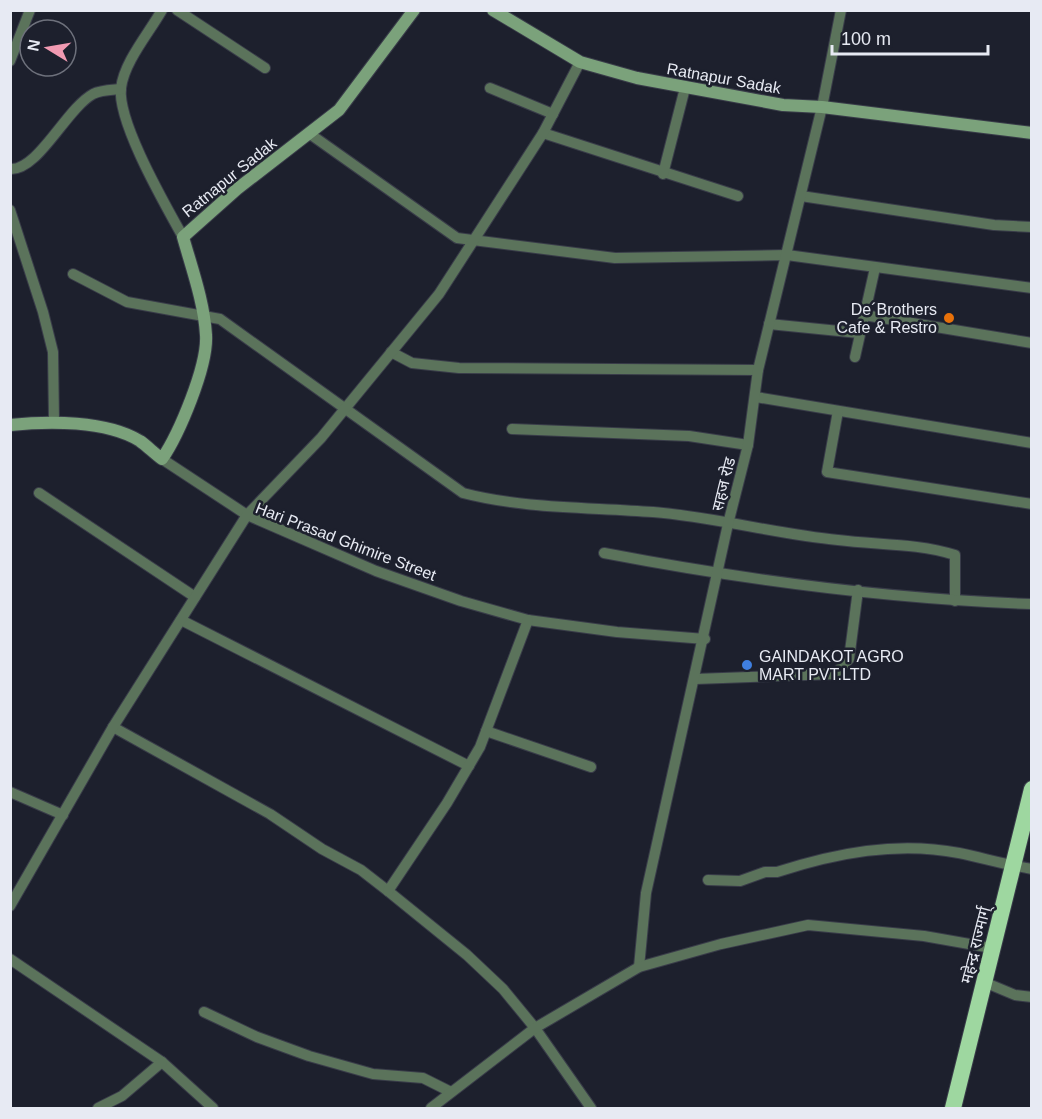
<svg xmlns="http://www.w3.org/2000/svg" width="1042" height="1119" viewBox="0 0 1042 1119" font-family="Helvetica,'Noto Sans Devanagari',sans-serif">
<style>
.lines{fill:none;stroke-linecap:round;stroke-linejoin:round}
.minor-casing{stroke:#393c49;stroke-width:12}
.secondary-casing{stroke:#393c49;stroke-width:14}
.trunk-casing{stroke:#393c49;stroke-width:18}
.minor{stroke:#5b735b;stroke-width:10}
.secondary{stroke:#7ba27b;stroke-width:12}
.trunk{stroke:#9ed7a0;stroke-width:16}
.food-dot{fill:#e8710a;stroke:#1d202d;stroke-width:2}
.shop-dot{fill:#3f7fe0;stroke:#1d202d;stroke-width:2}
.labels{text-anchor:middle;stroke-width:5;stroke-linejoin:round;paint-order:stroke}
.street-label{font-size:16px;fill:#e7eaf3;stroke:#1d202d}
.poi-label{font-size:16px;fill:#e7eaf3;stroke:#1d202d;text-anchor:end}
</style>
<rect width="100%" height="100%" fill="#1d202d"/>
<g class="lines">
<g class="minor-casing">
<g id="minor">
<path d="M162,10c-13,23 -38,52 -41,78 -4,34 45,118 62,149"/>
<path d="M177,10l88,58"/>
<path d="M10,61l20,-51"/>
<path d="M490,88l63,26"/>
<path d="M543,133l195,63"/>
<path d="M310,134l147,104 158,20 172,-3 245,33"/>
<path d="M10,169c28,2 56,-60 83,-75 8,-4 19,-4 28,-5"/>
<path d="M663,174l22,-86"/>
<path d="M801,196l193,29 38,2"/>
<path d="M10,210l33,102 10,40 1,69"/>
<path d="M73,274l54,28 93,17 243,174c61,16 127,14 190,19 62,5 123,22 185,28 39,5 79,3 117,15v46"/>
<path d="M864,315l168,28"/>
<path d="M769,324l90,9"/>
<path d="M391,352l21,11 47,5 299,2"/>
<path d="M855,357l20,-89"/>
<path d="M756,397l276,46"/>
<path d="M838,411l-11,61 205,32"/>
<path d="M512,429l177,7 59,9"/>
<path d="M162,459l85,56 129,56 85,30 67,19 89,12 88,7"/>
<path d="M39,493l156,104"/>
<path d="M604,553c141,27 284,46 428,51"/>
<path d="M181,620l288,146"/>
<path d="M695,679l140,-5 14,-15 9,-69"/>
<path d="M113,727l157,87 52,35 39,21 27,21 79,64 36,34 32,39 56,80"/>
<path d="M486,731l105,36"/>
<path d="M10,792l53,23"/>
<path d="M708,880l32,1 25,-9h12c59,-19 120,-31 182,-19 24,5 48,12 73,16"/>
<path d="M388,891l59,-88 33,-56 48,-127"/>
<path d="M10,906l103,-179 134,-212 74,-77 118,-144 104,-161 37,-71"/>
<path d="M10,959l152,103 51,46"/>
<path d="M639,967l7,-74 82,-369 20,-79 10,-75 64,-263 19,-97"/>
<path d="M984,982l31,13 17,2"/>
<path d="M204,1012l53,25 52,19 64,18 50,4 28,14"/>
<path d="M98,1108l24,-12 40,-34"/>
<path d="M431,1108l104,-80 104,-61 82,-23 87,-19 116,11 68,12"/>
</g>
</g>
<g class="secondary-casing">
<g id="secondary">
<path d="M493,10l87,52 57,16 146,27 39,2 210,26"/>
<path d="M10,425c38,-4 96,-5 130,16 7,5 14,12 22,18 17,-25 46,-93 44,-124 -2,-33 -14,-66 -23,-98l54,-48 102,-79 75,-100"/>
</g>
</g>
<g class="trunk-casing">
<path id="trunk" d="M953,1108l79,-319"/>
</g>
<use href="#minor" class="minor"/>
<use href="#secondary" class="secondary"/>
<use href="#trunk" class="trunk"/>
</g>
<circle class="food-dot" cx="949" cy="318" r="6"/>
<circle class="shop-dot" cx="747" cy="665" r="6"/>
<g class="labels">
<g class="street-label">
<text transform="translate(724 78) rotate(10)" y="6">Ratnapur Sadak</text>
<text transform="translate(229 177) rotate(-39)" y="6">Ratnapur Sadak</text>
<text transform="translate(723 484) rotate(-76)" y="6">सहज रोड</text>
<text transform="translate(346 541) rotate(21)" y="6">Hari Prasad Ghimire Street</text>
<text transform="translate(975 945) rotate(-76)" y="6">महेन्द्र राज्मार्ग्</text>
</g>
<g class="poi-label">
<text x="937" y="315">De´Brothers<tspan x="937" dy="18">Cafe &amp; Restro</tspan></text>
<text x="759" y="662" text-anchor="start">GAINDAKOT AGRO<tspan x="759" dy="18">MART PVT.LTD</tspan></text>
</g>
</g>
<rect width="1042" height="1119" fill="none" stroke="#e7eaf3" stroke-width="24"/>
<g transform="translate(48 48) rotate(281)"><circle r="28" fill="#1d202d" stroke="#6e717c" stroke-width="1.5"/>
<path d="M0-4.5L10 22L0 15L-10 22Z" fill="#f19ab2"/>
<text y="-9" font-size="16" font-weight="bold" text-anchor="middle" fill="#e7eaf3">N</text>
</g>
<path d="M832 45v9h156v-9" fill="none" stroke="#e7eaf3" stroke-width="3"/>
<text x="841" y="45" font-size="18" fill="#e7eaf3" stroke="#1d202d" stroke-width="4.5" paint-order="stroke">100 m</text>
</svg>
